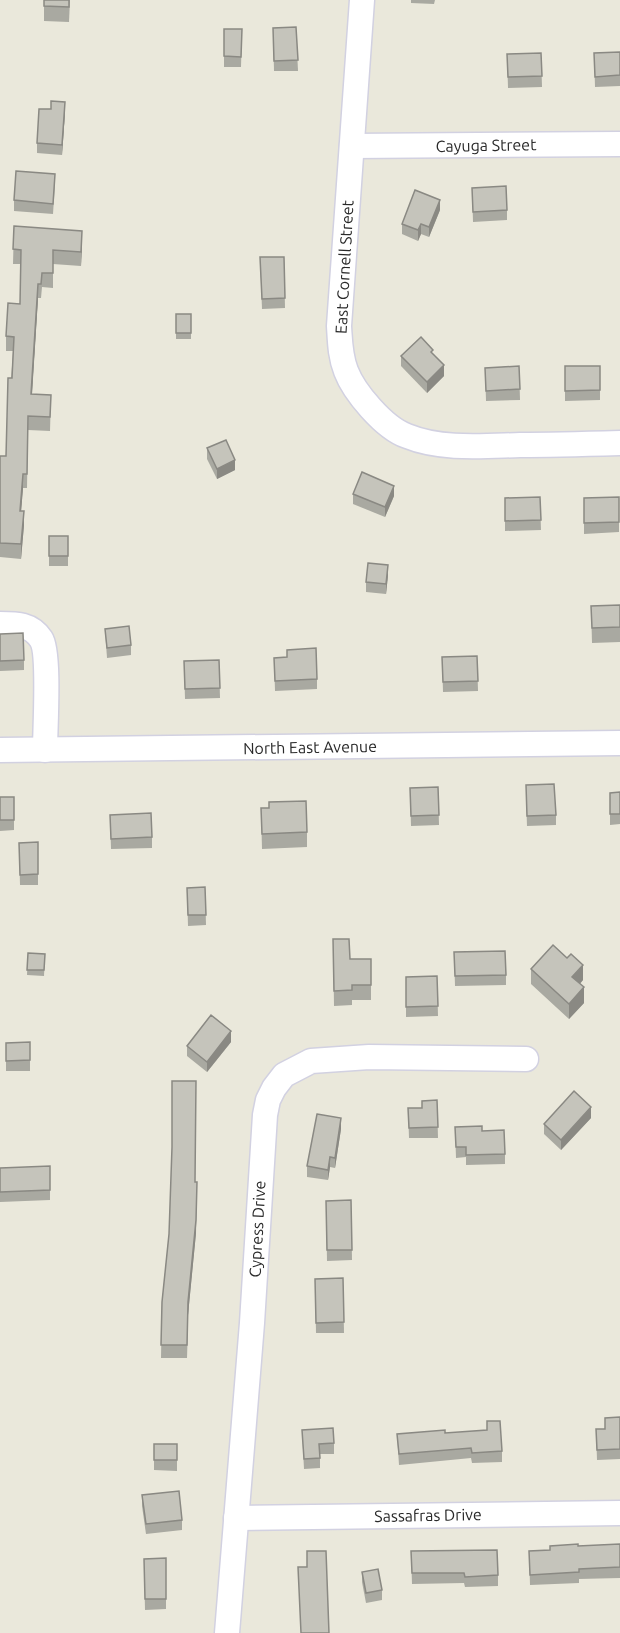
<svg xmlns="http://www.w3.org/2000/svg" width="620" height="1633" viewBox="0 0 620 1633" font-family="Ubuntu,sans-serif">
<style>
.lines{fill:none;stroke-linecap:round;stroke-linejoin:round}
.minor-casing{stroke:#d2d1e1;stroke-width:27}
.minor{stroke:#fff;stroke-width:24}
.wall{fill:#a9a9a1}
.shaded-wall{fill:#8a8983}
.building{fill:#c5c4bb;stroke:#8a8983;stroke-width:1.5}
.labels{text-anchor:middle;stroke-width:4.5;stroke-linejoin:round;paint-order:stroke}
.street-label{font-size:16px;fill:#292929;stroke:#fff}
</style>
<rect width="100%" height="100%" fill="#eae8db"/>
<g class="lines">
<g class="minor-casing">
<g id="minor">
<path d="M362,0l-23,326c1,15 1,30 7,45 8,21 38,57 61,65 34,14 76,10 113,9 33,0 67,-1 100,-2"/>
<path d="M352,146l268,-2"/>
<path d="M0,624c17,0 31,0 41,15 9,13 4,91 4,111"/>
<path d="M0,750l620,-7"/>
<path d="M236,1518l384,-5"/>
<path d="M227,1633l25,-310 13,-208 3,-15 6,-12 10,-13 27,-14 58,-4 157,2"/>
</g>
</g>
<use href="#minor" class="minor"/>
</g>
<g class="wall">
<path d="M44,0h26l-1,22 -25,-1z"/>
<path d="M411,0h24l-1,4 -23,-1z"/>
<path d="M296,27l2,44h-24l-1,-43z"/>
<path d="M224,29h18l-1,38h-17z"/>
<path d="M620,52v34l-25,1 -1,-34z"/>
<path d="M541,53l1,34 -34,1 -1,-34z"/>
<path d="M65,112l-3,43 -25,-2v-10z"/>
<path d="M55,184l-2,30 -39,-3v-11z"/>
<path d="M472,188l35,22v10l-34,2z"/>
<path d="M440,210l-11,27 -8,-3 -3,7 -16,-7v-10z"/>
<path d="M14,226l68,19 -1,21 -28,-2v24l-11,-1 -1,11h-3l-6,97h19l-1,36 -22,-1 -1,58h-4l-2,23 3,14 -3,34 -21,-2v-100l6,-1 7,-105h-7v-15l14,-32 1,-40h-8z"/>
<path d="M260,257h24l1,51 -23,1z"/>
<rect x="176" y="314" width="15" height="25"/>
<path d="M433,354l11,22 -17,17 -26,-27v-10z"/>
<path d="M519,366l1,34 -34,1 -1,-33z"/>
<path d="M565,366h35v34l-35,1z"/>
<path d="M207,448l28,22 -18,9 -10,-20z"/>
<path d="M353,494l41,2 -9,21 -32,-13z"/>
<path d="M540,497l1,33 -36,1v-33z"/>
<path d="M619,497v35l-35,2v-36z"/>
<rect x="49" y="536" width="19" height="30"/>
<path d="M388,575l-2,19 -20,-2v-10z"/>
<path d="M620,605v37l-28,1 -1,-37z"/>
<path d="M105,629l26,16v10l-24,3z"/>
<path d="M0,634l24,26v10l-24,1z"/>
<path d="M477,656l1,35 -35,1 -1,-35z"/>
<path d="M274,658l43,21v10l-42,2z"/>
<path d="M219,660l1,38 -35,1 -1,-38z"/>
<path d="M438,787l1,38 -28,1 -1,-38z"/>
<path d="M620,792v32l-10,1v-32z"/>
<path d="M526,796l30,19v10l-29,1z"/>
<path d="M0,797h14v33l-14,1z"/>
<path d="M261,808h8l38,24v15l-45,2z"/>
<path d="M110,815l42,22v11l-41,1z"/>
<path d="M38,842v43h-18l-1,-42z"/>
<path d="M205,887l1,38 -18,1 -1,-38z"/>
<path d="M333,939l17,20h21v41h-19v5l-18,1z"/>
<path d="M454,952l52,23v10l-51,1z"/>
<path d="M28,953l17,1 -1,22 -17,-1z"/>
<path d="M531,969l52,11 -3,4 4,19 -15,16 -38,-35z"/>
<path d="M437,976l1,40 -32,1v-40z"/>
<path d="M231,1042l-24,30 -20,-16v-10z"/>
<path d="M6,1043l24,17v11h-24z"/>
<path d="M437,1100l1,38h-29l-1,-30h14z"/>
<path d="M591,1118l-30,32 -17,-16v-10z"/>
<path d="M455,1127l27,4 23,23v10l-39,1v-8l-10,1z"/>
<path d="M341,1129l-6,39 -5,-1 -2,13 -21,-3v-11z"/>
<path d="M50,1166v34l-50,2v-34z"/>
<path d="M195,1182l1,51 -8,82 -1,43h-26l1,-56 7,-68z"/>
<path d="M351,1200l1,60 -25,1 -1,-60z"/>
<path d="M343,1278l1,55h-28l-1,-54z"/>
<path d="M620,1417v42l-23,1 -1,-31h9z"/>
<path d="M302,1430l32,13v11h-14v14l-16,1z"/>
<path d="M445,1433l57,18v11l-30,1 -1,-5 -72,7 -2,-31z"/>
<path d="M154,1444h23v27l-23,-1z"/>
<path d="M142,1495l40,25v10l-36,4 -4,-28z"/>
<path d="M620,1544v34l-41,1v4l-49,2 -1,-34 21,-1 28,-4z"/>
<path d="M411,1551l87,24v11l-33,1 -1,-4 -52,1z"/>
<path d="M166,1558v51l-21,1 -1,-51z"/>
<path d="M362,1572l20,18v10l-16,3 -4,-21z"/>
</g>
<g class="shaded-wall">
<path d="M65,102v10l-3,43v-10z"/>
<path d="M440,200v10l-11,27v-10z"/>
<path d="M421,224v10l-3,7v-11z"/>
<path d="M82,231v14l-1,21v-14z"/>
<path d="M38,284v14l-7,111v-15z"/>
<path d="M444,365v11l-17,17v-11z"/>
<path d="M235,460v10l-18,9v-10z"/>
<path d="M23,474v14l-3,37v-14z"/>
<path d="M394,486v10l-9,21v-10z"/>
<path d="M24,511v14l-3,34v-15z"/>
<path d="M388,565v10l-2,19v-10z"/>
<path d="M583,965v15l-11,12v-15z"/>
<path d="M584,987v16l-15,16v-15z"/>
<path d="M231,1031v11l-24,30v-10z"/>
<path d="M591,1107v11l-30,32v-10z"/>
<path d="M341,1118v11l-6,39v-10z"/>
<path d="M330,1157v10l-2,13v-10z"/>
<path d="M197,1182l-1,51 -8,82 -1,43 1,-56z"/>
</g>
<g class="building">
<path d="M44,0h25v7l-25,-1z"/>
<path d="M296,27l2,33 -24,1 -1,-33z"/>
<path d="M224,29h18l-1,28 -17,-1z"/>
<path d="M620,52v23l-25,2 -1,-24z"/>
<path d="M541,53l1,23 -34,1 -1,-23z"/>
<path d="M51,101l14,1 -3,43 -25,-2 2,-34h12z"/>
<path d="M16,171l39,3 -2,30 -39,-4z"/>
<path d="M506,186l1,24 -34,2 -1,-24z"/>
<path d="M415,190l25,10 -11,27 -8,-3 -3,6 -16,-6z"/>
<path d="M14,226l68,5 -1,21 -28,-2v23h-11l-1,11h-3l-7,110 20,1 -1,22 -22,-1 -1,58h-4l-3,37h4l-3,33 -21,-1v-87h6l2,-78h4l2,-41 -8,-1 2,-33 12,1 1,-54 -8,-1z"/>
<path d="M260,257h24l1,41 -23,1z"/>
<rect x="176" y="314" width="15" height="19"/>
<path d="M421,337l12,13 -2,2 13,13 -17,17 -26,-26z"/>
<path d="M519,366l1,23 -34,2 -1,-23z"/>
<path d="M565,366h35v24l-35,1z"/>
<path d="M226,440l9,20 -18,9 -10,-21z"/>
<path d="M362,472l32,14 -9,21 -32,-13z"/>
<path d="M540,497l1,23 -36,1v-23z"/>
<path d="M619,497v25l-35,1v-25z"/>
<rect x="49" y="536" width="19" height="20"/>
<path d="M368,563l20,2 -2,19 -20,-2z"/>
<path d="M620,605v22l-28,1 -1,-22z"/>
<path d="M129,626l2,19 -24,3 -2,-19z"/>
<path d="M23,633l1,27 -24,1v-27z"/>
<path d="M316,648l1,31 -42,2 -1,-23 13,-1v-7z"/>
<path d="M477,656l1,25 -35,1 -1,-25z"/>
<path d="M219,660l1,28 -35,1 -1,-28z"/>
<path d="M554,784l2,31 -29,1 -1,-31z"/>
<path d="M438,787l1,28 -28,1 -1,-28z"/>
<path d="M620,792v22h-10v-21z"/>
<rect x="0" y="797" width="14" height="23"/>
<path d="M306,801l1,31 -45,2 -1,-26h8v-6z"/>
<path d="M151,813l1,24 -41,2 -1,-24z"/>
<path d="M38,842v32l-18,1 -1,-32z"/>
<path d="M205,887l1,28h-18l-1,-27z"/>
<path d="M333,939h16l1,20h21v26h-19v5l-18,1z"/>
<path d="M553,945l14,13 4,-4 12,11 -11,12 12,10 -15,17 -38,-35z"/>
<path d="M505,951l1,24 -51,1 -1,-24z"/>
<path d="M28,953l17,1 -1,16h-17z"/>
<path d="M437,976l1,30 -32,1v-30z"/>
<path d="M211,1015l20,16 -24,31 -20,-16z"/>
<path d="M30,1042v18l-24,1v-18z"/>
<path d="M172,1081h24l-1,101h2l-1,38 -8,82 -1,43h-26l1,-43 7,-68 3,-87z"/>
<path d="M574,1091l17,16 -30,33 -17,-16z"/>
<path d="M437,1100l1,27 -29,1 -1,-20h14v-7z"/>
<path d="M317,1114l24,4 -6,40 -5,-1 -2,13 -21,-4z"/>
<path d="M482,1126v5l22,-1 1,24 -39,1v-8h-10l-1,-20z"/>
<path d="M50,1166v24l-50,2v-24z"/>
<path d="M351,1200l1,50h-25l-1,-49z"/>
<path d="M343,1278l1,44 -28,1 -1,-44z"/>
<path d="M620,1417v32l-23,1 -1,-21h9v-11z"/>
<path d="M487,1421h13l2,30 -30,2 -1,-5 -72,6 -2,-20 48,-4v3l42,-3z"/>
<path d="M333,1428l1,15 -15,1 1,14 -16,1 -2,-29z"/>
<rect x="154" y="1444" width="23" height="16"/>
<path d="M179,1491l3,29 -36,4 -4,-29z"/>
<path d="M578,1544v2l42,-2v23l-41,2v3l-49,3 -1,-24 21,-1v-4z"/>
<path d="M497,1550l1,25 -33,2 -1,-4h-52l-1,-22z"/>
<path d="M307,1551h19l3,82h-28l-3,-66h9z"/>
<path d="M166,1558v41h-21l-1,-40z"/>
<path d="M378,1569l4,21 -16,3 -4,-21z"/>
</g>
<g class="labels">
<g class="street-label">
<text transform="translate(486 145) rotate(-1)" y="6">Cayuga Street</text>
<text transform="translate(344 267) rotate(-87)" y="6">East Cornell Street</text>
<text transform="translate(310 747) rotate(-1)" y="6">North East Avenue</text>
<text transform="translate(257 1229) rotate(-87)" y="6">Cypress Drive</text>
<text transform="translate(428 1515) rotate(-1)" y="6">Sassafras Drive</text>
</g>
</g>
</svg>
